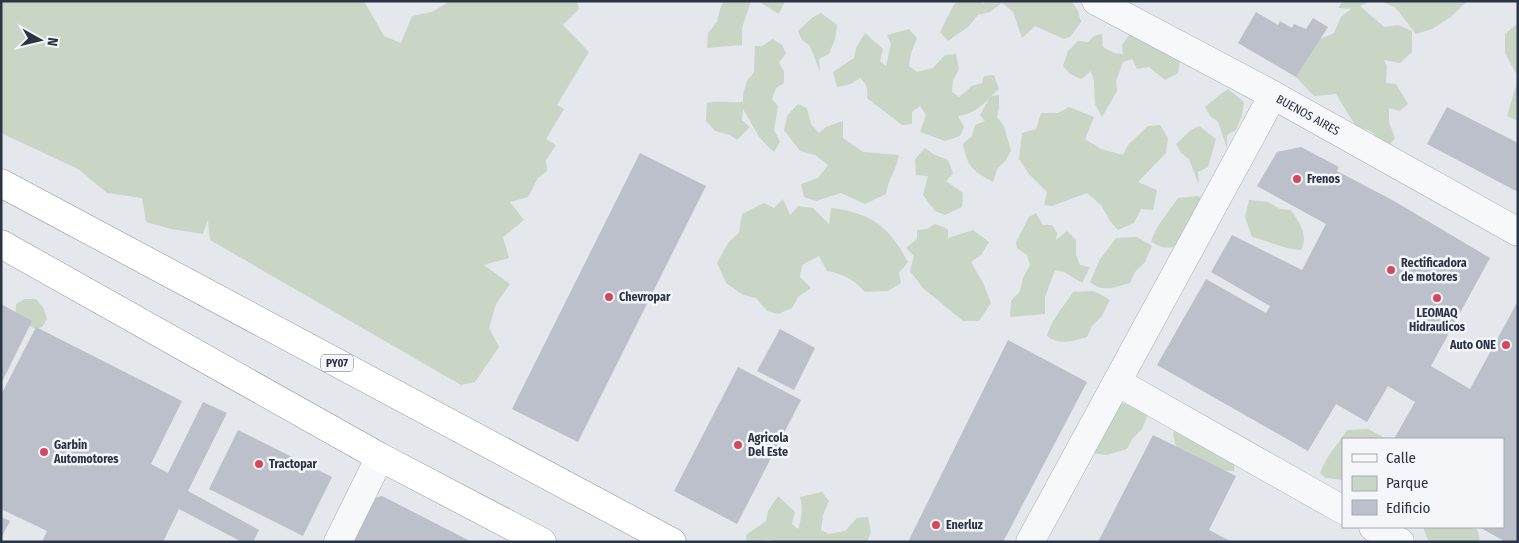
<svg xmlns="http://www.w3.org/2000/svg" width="1519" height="543" viewBox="0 0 1519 543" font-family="'Fira Sans Condensed',sans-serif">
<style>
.green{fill:#c9d6c5}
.building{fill:#bbc0ca}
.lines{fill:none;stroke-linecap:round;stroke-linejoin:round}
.minor-casing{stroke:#a9aeb7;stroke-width:29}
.highway-casing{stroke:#8b94a3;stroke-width:29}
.minor{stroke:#f7f8fa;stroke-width:28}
.highway{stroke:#fff;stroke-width:28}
.poi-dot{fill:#d1495b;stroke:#f4f6f9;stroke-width:2}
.labels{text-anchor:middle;stroke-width:5;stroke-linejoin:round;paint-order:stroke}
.shield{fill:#f4f6f9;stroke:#676e7b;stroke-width:1}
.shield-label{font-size:11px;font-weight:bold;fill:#2b3445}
.street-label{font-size:12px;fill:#2b3445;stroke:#f4f6f9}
.poi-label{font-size:12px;font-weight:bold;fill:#2b3445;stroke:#f4f6f9;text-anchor:start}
</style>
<rect width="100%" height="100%" fill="#e4e7ec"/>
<g class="green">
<path d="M1,1h363l20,35 17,7 11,-27 20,-4 18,-11h127l2,8 -16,16 26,27 -32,53 7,4 -18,30 10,6 -10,15 1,11 -9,7 -10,19 -18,5 14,18 -21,17 6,21 -25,7 26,19 -14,20 -7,24 10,19 -24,35 -14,3 -251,-145 -2,-20 -5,14 -32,-5 -25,-7 -4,-24 -35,-5 -29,-24 -77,-36z"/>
<path d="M724,1h27l-9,27v17l-35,3 1,-15 9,-11 3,-13z"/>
<path d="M754,1h31l-6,13 -18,-11z"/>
<path d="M957,1h24l2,3 3,-3h86l6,10 3,11 -11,15 -6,2 -29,-13 -13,12 -9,-26 -11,-9 -12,9 -12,3 -10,12 -20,14 -8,-9 12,-24z"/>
<path d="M1343,1h28l-11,5 24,21 14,-2 14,6v21l-12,11 -16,-3 3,6 -1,17 10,1 12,20 -8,7 -11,-3v14l6,16 -8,10 -15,-16 -17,-7 -19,-31 -22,2 -18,-19 24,-38 14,-6 7,-16 10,-8 -13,-1z"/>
<path d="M1379,1h88l-16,16 -19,12 -16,5 -21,-27z"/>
<path d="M821,13l16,12 -2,14 -6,15 -10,5 1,13 -10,-26 -8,-6 -4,-9 15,-14z"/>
<path d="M1518,23v54l-13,-24v-19z"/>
<path d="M909,29l8,9 -6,15 -2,13 8,6 16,-4 12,-13 11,-1 3,15 -6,12 -1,11 7,5 13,-11 10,-3 2,-7 10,-1 5,14 -8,7 8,-1v13l-2,9 7,9 7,25 -5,9 -9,9 -4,13c-21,-12 -25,-14 -30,-38l9,-8 3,-11 10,-4 -5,-6 9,-16c-10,9 -17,15 -31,17l6,11 -4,9 -15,5 -25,-9 6,-17 -6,-9 -8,6v12l-10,1 -35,-27c1,-9 0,-14 -7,-20l-9,6 -14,3 -4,-15 21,-14 2,-10 9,-15 18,16 -3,12 6,5 5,-22 -4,-9z"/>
<path d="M1102,34l1,13 11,6 9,1 -1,-9 8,-11 51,21 -3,18 -13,7 -16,-13 -12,2 -5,-10 -9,3 -7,19 1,10 -15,26 -7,-13 -1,-23 -3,-10 -10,8 -11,-5 -7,-8 5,-15 10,-10 10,1 6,-6z"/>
<path d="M773,39l9,6 4,8 -7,10 5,8v12l-8,5 -4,11 6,7 -4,24 6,12 -6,10c-17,-14 -20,-25 -31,-43l-1,11 8,7 -13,13 -7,-5 -15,-4 -9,-10 1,-18c12,-3 23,0 36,-1v-8l4,-13 7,-9 1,-26h7z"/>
<path d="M1518,79v42l-11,-5z"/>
<path d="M1228,89l16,13 -2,13 -6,15 -9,5v13l-9,-26 -8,-6 -5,-9 16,-13z"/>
<path d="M798,104l9,4 4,16 8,9 7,-6 17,-6v17l20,14 36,3c-2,14 -11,24 -13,39l-21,10 -24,-11 -25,8 -12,-4 -3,-13 17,-6 10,-13 -13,-10 -15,-4 -16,-21 3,-14z"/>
<path d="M1069,107l25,10 -9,22 16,10 22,6 5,-10 20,-19 12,-1 8,13 -2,15 -28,29 19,8 -4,20 -12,-1 -7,14 -16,7 -8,-9 -9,-16 -14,-12 -35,13 -8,-1 3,-13 -18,-18 -10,-15 3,-26 14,-4 5,-16h17z"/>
<path d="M1199,126l17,13 -8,28 -10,5 1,13 -10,-26 -8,-6 -5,-9 15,-14z"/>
<path d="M925,148l8,6 15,6 5,13 -7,8 17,12 -1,14 -17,8 -10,-4 -12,-16 5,-19 -12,-1 -1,-16z"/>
<path d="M1198,196l16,9 -22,37c-16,5 -27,10 -41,-1 6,-17 17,-28 27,-43z"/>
<path d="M783,199l7,16 8,-9 15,2 16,16 2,-16c19,2 41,8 54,22 9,8 17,21 23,32l-9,11 2,10 -13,8 -23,1c-11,-12 -21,-18 -38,-21l-8,-15 -17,9 -2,12 11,11 -13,9 -6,11 -14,6 -11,-3 -11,-13 -13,-3 -17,-12 -9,-20 11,-20 11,-10 3,-19 22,-11 10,5z"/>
<path d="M1249,200l19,2 12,7 11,1c8,13 18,24 10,40 -18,-1 -32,-9 -49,-13l-7,-20z"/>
<path d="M1036,213l7,12h9l5,8 -1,7 11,-9 9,9v15l4,10 10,2 -8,16 -18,-11 -9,-2 -10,27v17l-35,3 1,-16 9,-10 3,-13 7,-13 -3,-10 -10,-7 -1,-6 13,-25z"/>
<path d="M935,224l13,5v9l25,-8 16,12 -8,13 -10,7 12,21 8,20 -12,18h-16l-40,-33 -13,-17 4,-15 -8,-8 11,-9v-9l10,-1z"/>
<path d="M1137,237l15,9 -7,16 -10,10 -5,11c-15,4 -27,10 -40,-1l9,-21 17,-23z"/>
<path d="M1094,291l16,9 -8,16 -10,10 -5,11c-15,4 -27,9 -40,-1 5,-18 17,-29 26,-44z"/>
<path d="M25,299h11l8,10 3,10 -5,8 -6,2c-13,-5 -22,-10 -20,-25z"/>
<path d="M1134,403l15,9 -7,17 -10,10 -5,10 -20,6 -14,-2 20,-49z"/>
<path d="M1175,428l60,25 -1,18 -19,-1 -38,-20 -4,-15z"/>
<path d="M1368,429l15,8 -1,2h-39v41l-17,-2 -6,-5c6,-17 18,-28 27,-43z"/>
<path d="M822,492l7,9 -6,14 -2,15 8,4 16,-3 12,-13 11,-1 3,15 -4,10h-94l-1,-2 -25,2 -1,-7 20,-14 2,-10 10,-15 17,16 -3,12 6,5c4,-11 5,-20 2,-32z"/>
<path d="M1423,527h52l3,4 2,11h-46l-6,-2z"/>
</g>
<g class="building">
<path d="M1256,12l22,13 2,-4 12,7 2,-4 12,5 7,-11 15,9 -32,50 -58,-34z"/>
<path d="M1447,107l71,36v49l-91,-48z"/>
<path d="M1301,147l38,20 -2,4 57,30 96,57 -59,108 39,23 48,-88v241h-12l-27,-15h24v-88h-109l21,-37 -27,-16 -21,36 -31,-18 -28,47 -151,-86 49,-86 60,34 4,-7 -59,-34 21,-37 70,35 24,-46 -69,-38 20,-34z"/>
<path d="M640,153l66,33 -128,256 -66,-33z"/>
<path d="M1,304l31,17 -31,63z"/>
<path d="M36,327l146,74 -31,63 17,9 35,-71 24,11 -39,78 71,39 -6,12h-11l-63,-33 -16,33h-121l5,-11 -46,-22v-114z"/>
<path d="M780,329l35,19 -21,42 -37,-19z"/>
<path d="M1008,340l79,42 -84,160h-95z"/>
<path d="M738,367l63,33 -64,124 -63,-33z"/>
<path d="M238,430l94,47 -29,59 -94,-47z"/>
<path d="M1153,435l83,41 -27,54 23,12h-134z"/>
<path d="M382,496l90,46h-124l27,-44z"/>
<path d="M1,517l9,4 -9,17z"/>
</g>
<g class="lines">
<g class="minor-casing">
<g id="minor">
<path d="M1096,1l177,94 245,137"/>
<path d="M1117,382l226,128"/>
<path d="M1373,527l27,15"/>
<path d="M338,542l42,-85"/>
<path d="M1030,542l243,-447"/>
</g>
</g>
<g class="highway-casing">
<g id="highway">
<path d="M1,183l671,359"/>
<path d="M1,244l379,213 162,85"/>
</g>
</g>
<use href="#minor" class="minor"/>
<use href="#highway" class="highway"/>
</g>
<g class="poi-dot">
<circle cx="1297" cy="179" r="5"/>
<circle cx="1391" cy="270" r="5"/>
<circle cx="609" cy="297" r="5"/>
<circle cx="1437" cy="298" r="5"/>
<circle cx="1506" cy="345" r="5"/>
<circle cx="738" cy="445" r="5"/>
<circle cx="44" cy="452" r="5"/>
<circle cx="259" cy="464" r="5"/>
<circle cx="936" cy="525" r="5"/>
</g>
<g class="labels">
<rect class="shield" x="321" y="354.5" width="32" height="17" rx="4"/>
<g class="shield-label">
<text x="337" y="367">PY07</text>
</g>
<g class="street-label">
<text transform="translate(1308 115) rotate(29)" y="4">BUENOS AIRES</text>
</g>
<g class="poi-label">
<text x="1307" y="183">Frenos</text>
<text x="1401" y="267">Rectificadora<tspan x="1401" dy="14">de motores</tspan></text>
<text x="619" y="301">Chevropar</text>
<text x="1437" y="317" text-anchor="middle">LEOMAQ<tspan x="1437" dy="14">Hidraulicos</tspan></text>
<text x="1496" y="349" text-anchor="end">Auto ONE</text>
<text x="748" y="442">Agricola<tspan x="748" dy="14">Del Este</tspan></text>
<text x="54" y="449">Garbin<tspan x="54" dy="14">Automotores</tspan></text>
<text x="269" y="468">Tractopar</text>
<text x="946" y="529">Enerluz</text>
</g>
</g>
<rect width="1519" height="543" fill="none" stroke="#2b3445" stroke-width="5"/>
<rect x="1342" y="438" width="162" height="90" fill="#f4f6f9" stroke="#a4a8b1"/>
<rect x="1352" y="454" width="25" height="8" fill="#f7f8fa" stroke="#a4a8b1"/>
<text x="1386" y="463" font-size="15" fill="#2b3445">Calle</text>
<rect x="1352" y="476" width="25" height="15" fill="#c9d6c5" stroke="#a4a8b1"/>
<text x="1386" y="488" font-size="15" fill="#2b3445">Parque</text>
<rect x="1352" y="500" width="25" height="15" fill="#bbc0ca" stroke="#a4a8b1"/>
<text x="1386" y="513" font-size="15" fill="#2b3445">Edificio</text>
<g transform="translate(40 40) rotate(98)" stroke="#f4f6f9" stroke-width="4" paint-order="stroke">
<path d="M0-4L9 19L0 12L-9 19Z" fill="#2b3445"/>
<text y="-8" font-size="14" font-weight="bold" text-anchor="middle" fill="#2b3445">N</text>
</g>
</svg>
